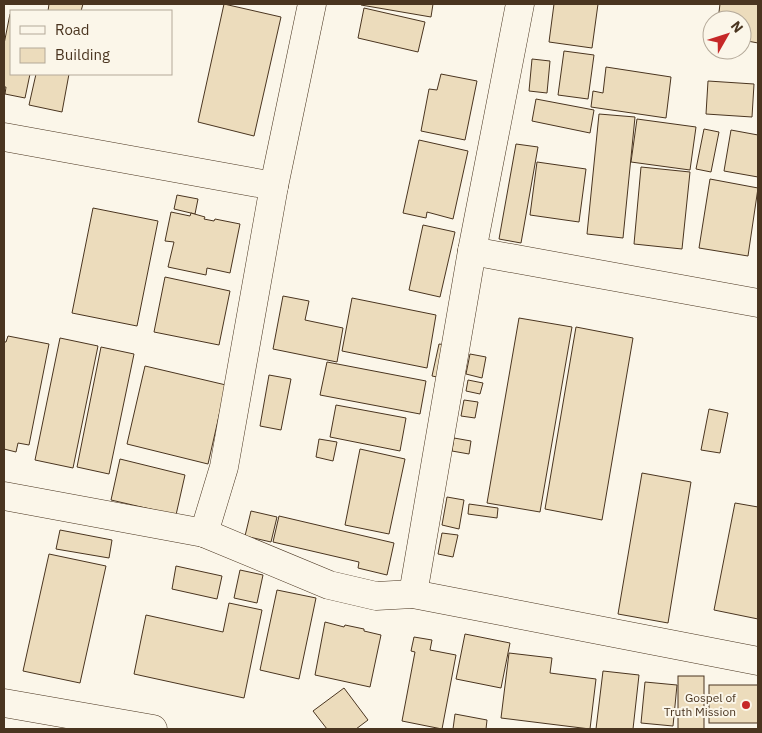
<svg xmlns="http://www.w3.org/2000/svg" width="762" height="733" viewBox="0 0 762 733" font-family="'IBM Plex Sans',sans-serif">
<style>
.building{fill:#ecdcbc;stroke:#4a3520}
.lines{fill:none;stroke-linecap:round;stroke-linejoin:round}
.minor-casing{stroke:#4a3520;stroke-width:29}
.minor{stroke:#fbf6e9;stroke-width:28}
.poi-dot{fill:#c62828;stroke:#fbf6e9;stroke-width:2}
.labels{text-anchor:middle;stroke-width:4;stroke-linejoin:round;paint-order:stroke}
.poi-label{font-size:12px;fill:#4a3520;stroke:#fbf6e9;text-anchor:end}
</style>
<rect width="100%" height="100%" fill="#fbf6e9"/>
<g class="building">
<path d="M49,4h34l-2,7h-33z"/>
<path d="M224,4l57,13 -27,119 -56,-14z"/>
<path d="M361,4h72l-2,13 -70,-12z"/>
<path d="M554,4h44l-6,44 -43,-6z"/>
<path d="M720,4h38v39l-16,-3v-20h-24z"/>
<path d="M364,8l61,14 -7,30 -60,-14z"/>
<path d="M10,14h1v60h19l-5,24 -20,-4 1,-7h-2v-43z"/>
<path d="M564,51l30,4 -6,44 -30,-4z"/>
<path d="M532,59l18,2 -3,32 -18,-2z"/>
<path d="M606,67l65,10 -5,41 -75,-11 2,-16 10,2z"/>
<path d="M36,74h33l-7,38 -33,-7z"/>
<path d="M441,74l36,7 -12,59 -44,-9 8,-42 8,1z"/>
<path d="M708,81l46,3 -2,33 -46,-3z"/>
<path d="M536,99l58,11 -4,23 -58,-12z"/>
<path d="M599,114l36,3 -12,121 -36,-4z"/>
<path d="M637,119l59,8 -6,43 -59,-8z"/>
<path d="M704,129l15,3 -8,40 -15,-3z"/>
<path d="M731,130l27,5v42l-34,-6z"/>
<path d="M419,140l49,11 -15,68 -26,-7 -1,6 -23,-5z"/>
<path d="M516,144l22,3 -17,96 -22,-4z"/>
<path d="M537,162l49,7 -7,53 -49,-7z"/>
<path d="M641,167l49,5 -8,77 -48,-5z"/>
<path d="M710,179l48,9 -10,68 -49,-8z"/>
<path d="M177,195l21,4 -3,15 -21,-5z"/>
<path d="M93,208l65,13 -21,105 -65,-13z"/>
<path d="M171,212l19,4 1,-3 14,4 -1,2 10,2 1,-2 25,5 -10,49 -23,-5 -1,7 -38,-8 6,-25 -9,-1z"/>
<path d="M423,225l32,7 -15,65 -31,-7z"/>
<path d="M165,277l65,14 -11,54 -65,-13z"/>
<path d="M283,296l26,5 -4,19 38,8 -6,34 -64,-13z"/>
<path d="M352,298l84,17 -9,53 -85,-17z"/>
<path d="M519,318l53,9 -32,185 -53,-9z"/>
<path d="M576,327l57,11 -31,182 -57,-11z"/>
<path d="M8,336l41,8 -20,101 -11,-2 -2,9 -12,-3v-107h2z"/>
<path d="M60,338l38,8 -25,122 -38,-8z"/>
<path d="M439,344l15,2 -7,33 -15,-3z"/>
<path d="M101,347l33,7 -25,120 -32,-7z"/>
<path d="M470,354l16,3 -4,21 -16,-4z"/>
<path d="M327,362l99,19 -6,33 -100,-19z"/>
<path d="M145,366l81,19 -18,79 -81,-20z"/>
<path d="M269,375l22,4 -10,51 -21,-4z"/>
<path d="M468,380l15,3 -3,11 -14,-3z"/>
<path d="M464,400l14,2 -3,16 -14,-2z"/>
<path d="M336,405l70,13 -6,33 -70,-14z"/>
<path d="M709,409l19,4 -8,40 -19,-3z"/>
<path d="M454,438l17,3 -2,13 -17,-3z"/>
<path d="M319,439l18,3 -4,19 -17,-4z"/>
<path d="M360,449l45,10 -16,75 -44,-9z"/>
<path d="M120,459l65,16 -9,40 -65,-15z"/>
<path d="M642,473l49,9 -23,141 -50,-9z"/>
<path d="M447,497l17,3 -5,29 -17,-4z"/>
<path d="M735,503l23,4v112l-44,-9z"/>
<path d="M469,504l29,4 -1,10 -29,-4z"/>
<path d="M251,511l26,6 -6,25 -26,-6z"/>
<path d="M279,516l115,27 -7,32 -29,-7 1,-6 -86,-20z"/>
<path d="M60,530l52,10 -3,18 -53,-9z"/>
<path d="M442,533l16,2 -5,22 -15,-3z"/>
<path d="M49,554l57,12 -26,117 -57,-12z"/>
<path d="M176,566l46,10 -5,23 -45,-10z"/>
<path d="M240,570l23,5 -6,28 -23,-5z"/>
<path d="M277,590l39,8 -17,81 -39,-9z"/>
<path d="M229,603l33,7 -18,88 -110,-24 12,-59 77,17z"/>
<path d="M325,622l19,5 1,-2 19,4v2l17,4 -11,52 -55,-12z"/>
<path d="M465,634l45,9 -9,45 -45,-9z"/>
<path d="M414,637l18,3 -2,10 26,5 -14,74 -40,-8 13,-69 -4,-1z"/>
<path d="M509,653l43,5 -2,15 46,6 -6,50 -89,-11z"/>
<path d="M603,671l36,4 -6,54h-37z"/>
<rect x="678" y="676" width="26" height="53"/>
<path d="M645,682l32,3 -4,41 -32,-3z"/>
<rect x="709" y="685" width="49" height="38"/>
<path d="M344,688l24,32 -12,9h-29l-14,-18z"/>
<path d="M455,714l32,6 -1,9h-33z"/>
</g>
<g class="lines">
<g class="minor-casing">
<g id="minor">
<path d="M4,137l270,49"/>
<path d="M472,251l286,52"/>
<path d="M4,496l200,37 125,52 47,11 37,-2 345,67"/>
<path d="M204,533l20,-66 50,-281 38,-182"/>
<path d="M413,594l59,-343 48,-247"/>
<path d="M4,703l149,26"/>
</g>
</g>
<use href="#minor" class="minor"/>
</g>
<circle class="poi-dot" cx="746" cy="705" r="5"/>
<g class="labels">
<g class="poi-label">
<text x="736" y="702">Gospel of<tspan x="736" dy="14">Truth Mission</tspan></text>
</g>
</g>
<rect width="762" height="733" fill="none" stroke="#4a3520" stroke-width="10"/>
<rect x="10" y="10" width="162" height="65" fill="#fbf6e9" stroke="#b4a999"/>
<rect x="20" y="26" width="25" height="8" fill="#fbf6e9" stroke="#b4a999"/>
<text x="55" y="35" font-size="15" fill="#4a3520">Road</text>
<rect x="20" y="48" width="25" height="15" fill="#ecdcbc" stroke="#b4a999"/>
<text x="55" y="60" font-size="15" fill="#4a3520">Building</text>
<g transform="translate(727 35) rotate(51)"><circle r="24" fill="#fbf6e9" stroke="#b4a999"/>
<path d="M0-4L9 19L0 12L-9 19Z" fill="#c62828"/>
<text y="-8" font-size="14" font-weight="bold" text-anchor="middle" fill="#4a3520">N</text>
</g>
</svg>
